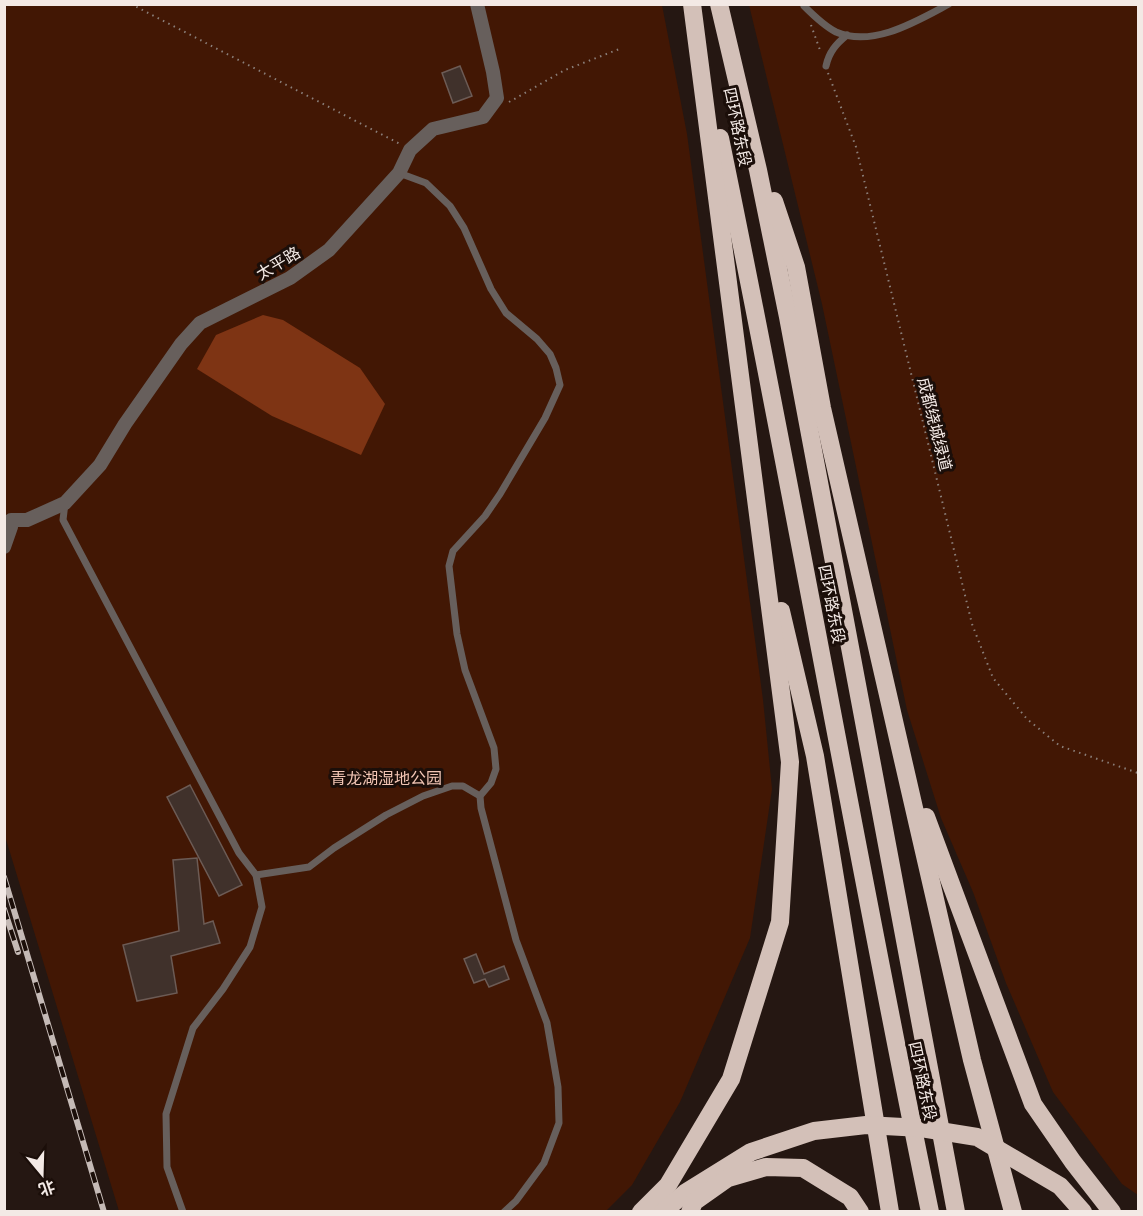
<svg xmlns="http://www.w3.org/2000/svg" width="1143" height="1216" viewBox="0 0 1143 1216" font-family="Barlow,'Noto Sans SC',sans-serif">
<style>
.green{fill:#421704}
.water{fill:#7e3414}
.building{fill:#40312b;stroke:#6c5b55;stroke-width:1.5}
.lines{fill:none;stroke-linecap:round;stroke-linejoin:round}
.path{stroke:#8b7f7a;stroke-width:2;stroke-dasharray:1.5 4.5;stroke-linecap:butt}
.lane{stroke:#675f5c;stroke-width:7}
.street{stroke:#675f5c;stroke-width:14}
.highway{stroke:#d3c0b8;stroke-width:18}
.rail-casing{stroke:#c5bab6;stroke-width:6}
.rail{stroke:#1b0e09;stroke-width:4;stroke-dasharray:11;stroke-linecap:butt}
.labels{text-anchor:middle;stroke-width:6;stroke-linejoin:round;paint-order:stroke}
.street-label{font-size:16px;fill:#f3e9e5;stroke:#1b0e09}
.park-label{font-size:16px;fill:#f3c6b5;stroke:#1b0e09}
</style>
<rect width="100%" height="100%" fill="#251712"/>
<g class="green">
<path d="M4,5h658l25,129 76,566 9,89 -22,149 -70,164 -48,83 -26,26h-487l-114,-375z"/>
<path d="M749,5h389v1190l-16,-11 -69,-92 -47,-109 -33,-91 -32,-74 -34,-108 -85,-406z"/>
</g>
<path class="water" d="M263,315l20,5 77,48 25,36 -24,51 -89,-39 -75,-47 19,-34z"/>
<g class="building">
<path d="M460,66l12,30 -19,7 -11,-30z"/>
<path d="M190,785l52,100 -23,11 -52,-99z"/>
<path d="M197,858l7,66 9,-3 7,22 -49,13 6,37 -40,8 -14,-56 56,-14 -6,-71z"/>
<path d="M476,954l8,20 20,-8 5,13 -20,8 -4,-8 -11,4 -10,-24z"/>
</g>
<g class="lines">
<g class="path">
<path d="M131,4l269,140"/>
<path d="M1136,4l2,6"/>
<path d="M811,25l10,28"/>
<path d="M828,73l28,74 116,477 21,54 34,41 33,27 78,27"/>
<path d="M509,102l56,-32 57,-22"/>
</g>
<g class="lane">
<path d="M804,6c9,9 20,20 32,26 37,16 81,-11 113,-28"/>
<path d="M826,66c3,-14 10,-22 21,-31"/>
<path d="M399,173l27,10 24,23 14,22 27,61 15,24 31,26 13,15 6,14 4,17 -15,33 -45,76 -15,22 -32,35 -4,15 8,68 8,36 29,78 2,21 -5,14 -11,13 1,12 35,132 31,83 11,64 1,36 -15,40 -28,38 -12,11"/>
<path d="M65,503l-2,17 176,333 17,22 53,-8 25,-19 52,-33 37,-19 29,-10h11l17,10"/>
<path d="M183,1212l-16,-45 -1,-53 27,-86 30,-39 27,-42 12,-40 -6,-32"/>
</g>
<path class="street" d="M4,547l7,-20v-7h16l38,-17 35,-38 25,-41 56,-80 19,-21 90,-45 39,-28 70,-77 11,-23 23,-21 50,-12 14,-19 -4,-26 -16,-68"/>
<g class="highway">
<path d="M719,4l39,166 30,147 168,895"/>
<path d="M720,138c74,357 136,717 210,1074"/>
<path d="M774,201l22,66 26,141 150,652 41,152"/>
<path d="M781,611l34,145 75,456"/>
<path d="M926,817l107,287 40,58 39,50"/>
<path d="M641,1212l27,-27 63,-106 49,-157 10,-160 -98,-758"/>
<path d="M663,1212l22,-19 66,-41 63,-21 52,-6 55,3 56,9 83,49 23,26"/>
<path d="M690,1212l4,-10 34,-24 38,-11 37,1 47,29 10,15"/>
</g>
<g class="rail-casing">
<g id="rail">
<path d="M4,877l100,335"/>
<path d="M4,909l14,43"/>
</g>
</g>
<use href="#rail" class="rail"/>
</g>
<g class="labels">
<g class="street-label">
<text transform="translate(738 127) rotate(78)" y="6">四环路东段</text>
<text transform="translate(278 263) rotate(-31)" y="6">太平路</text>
<text transform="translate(935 424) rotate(76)" y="6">成都绕城绿道</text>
<text transform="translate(832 604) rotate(79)" y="6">四环路东段</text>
<text transform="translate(923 1081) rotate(78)" y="6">四环路东段</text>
</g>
<g class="park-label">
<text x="386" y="784">青龙湖湿地公园</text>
</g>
</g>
<rect width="1143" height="1216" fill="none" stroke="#f3e9e5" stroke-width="12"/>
<g transform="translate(42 1174) rotate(161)" stroke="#1b0e09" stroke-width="4.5" paint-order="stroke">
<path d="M0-4.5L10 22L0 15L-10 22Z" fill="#f3e9e5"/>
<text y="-9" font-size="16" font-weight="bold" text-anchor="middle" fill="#f3e9e5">北</text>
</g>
</svg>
